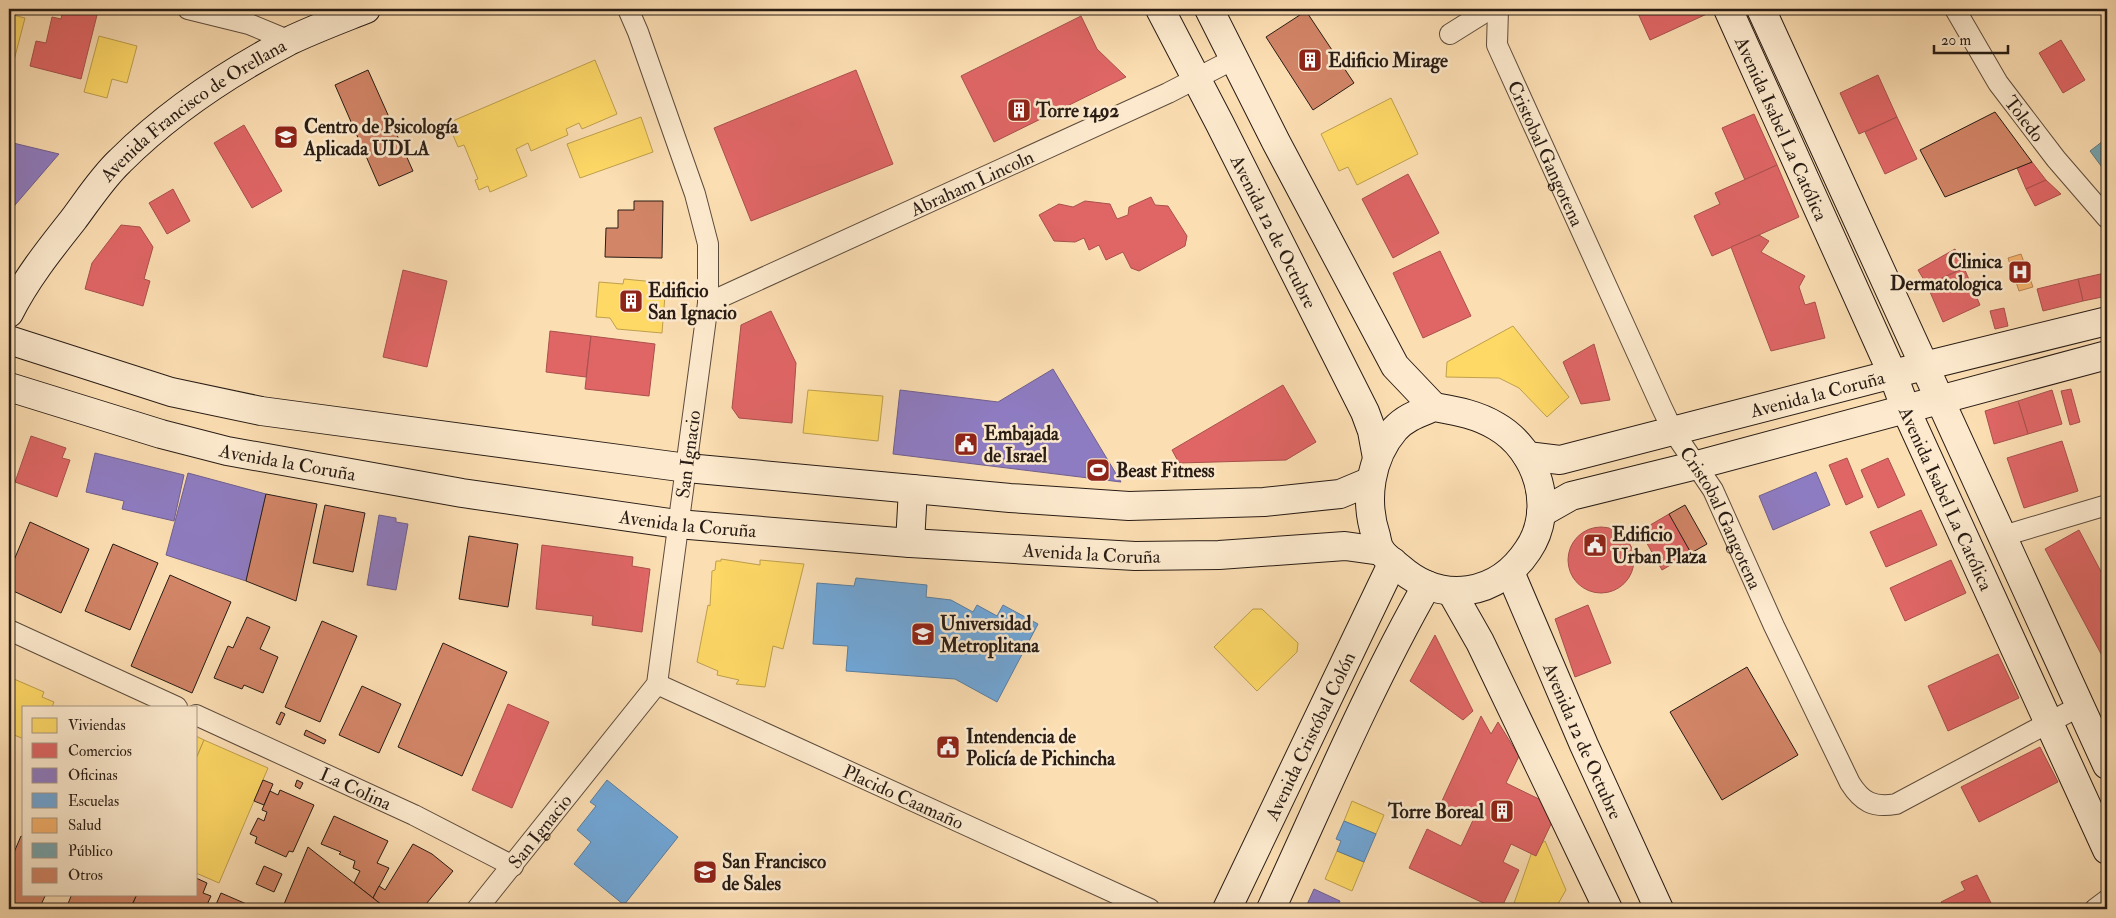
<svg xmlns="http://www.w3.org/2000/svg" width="2116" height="918" viewBox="0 0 2116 918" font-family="'IM FELL Double Pica',serif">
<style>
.homes{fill:#ffd966;stroke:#bea04d}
.shops{fill:#e06666;stroke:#a9504d}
.offices{fill:#8e7cc3;stroke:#6f5f8e}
.schools{fill:#6fa8dc;stroke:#5a7ea0}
.health{fill:#f6b26b;stroke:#b88551}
.public{fill:#76a5af;stroke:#5f7c80}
.building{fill:#d28567;stroke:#281c14}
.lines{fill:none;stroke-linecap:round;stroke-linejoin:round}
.street-casing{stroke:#5d4c3c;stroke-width:22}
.secondary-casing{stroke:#281c14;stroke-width:30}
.street{stroke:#fdeace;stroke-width:20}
.secondary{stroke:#fdeace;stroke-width:28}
.labels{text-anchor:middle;stroke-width:5;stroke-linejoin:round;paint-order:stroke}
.poi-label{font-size:19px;font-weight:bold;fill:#281c14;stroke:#fdeace;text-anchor:start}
.street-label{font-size:19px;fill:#281c14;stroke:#fdeace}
</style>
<rect width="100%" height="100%" fill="#fcdeb3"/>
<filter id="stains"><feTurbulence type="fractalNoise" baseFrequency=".004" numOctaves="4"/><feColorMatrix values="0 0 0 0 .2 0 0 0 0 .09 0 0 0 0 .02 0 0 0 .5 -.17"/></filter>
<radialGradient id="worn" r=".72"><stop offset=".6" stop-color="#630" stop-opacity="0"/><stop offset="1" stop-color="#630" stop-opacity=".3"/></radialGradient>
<g class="homes">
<path d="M9,14l16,4 -13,50 -3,-1z"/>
<path d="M99,36l38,10 -10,37 -15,-4 -5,19 -23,-6z"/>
<path d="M595,60l22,54 -35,15 -3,-6 -13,6 2,6 -37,16 -3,-8 -12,6 11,27 -37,16 -2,-6 -9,4 -4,-10 3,-1 -14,-34 -6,2 -10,-24z"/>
<path d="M1391,98l27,56 -61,31 -9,-18 -9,4 -18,-37z"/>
<path d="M641,117l12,35 -73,26 -13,-34z"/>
<path d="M624,279l42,4 -4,50 -45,-4 -7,-11 -14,-1 3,-35 24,2z"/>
<path d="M1513,326l56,71 -22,20 -28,-29 -20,-10 -53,-1 1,-15z"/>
<path d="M808,390l75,6 -5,45 -75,-8z"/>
<path d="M721,559l39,6v-5l44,4 -21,85 -10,-3 -8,41 -29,-3 3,-4 -22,-5 1,-4 -21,-9 11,-57 2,1 2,-35 3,-1 1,-9h5z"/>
<path d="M1253,609h9l36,34 -1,9 -40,39 -43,-44z"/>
<path d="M14,679l30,13 -2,5 12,5 -2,5h-28v32l-15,-6v-43z"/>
<path d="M196,736l8,4 -7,16h-1z"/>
<path d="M204,740l64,28 -49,115 -23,-10v-114z"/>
<path d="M1352,801l32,14 -8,19 -32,-13z"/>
<path d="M1545,841l21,49 -11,19h-43l21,-60z"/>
<path d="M1337,851l27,11 -12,29 -27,-12z"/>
</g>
<g class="shops">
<path d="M63,9h24l11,2 -17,68 -51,-13 6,-25 10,2 6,-26 9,2z"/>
<path d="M1636,9h71l2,4 -59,27z"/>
<path d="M1081,16l16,33 29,28 -132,65 -33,-66z"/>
<path d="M2061,40l24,40 -22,13 -24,-40z"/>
<path d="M856,70l37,94 -142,57 -37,-93z"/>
<path d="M1878,75l19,42 -38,17 -19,-41z"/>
<path d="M1754,114l23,51 -32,15 -23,-52z"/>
<path d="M1897,117l20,42 -32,15 -20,-42z"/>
<path d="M244,125l38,66 -30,17 -38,-65z"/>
<path d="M2032,162l14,18 -20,9 -9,-21z"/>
<path d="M1777,165l22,52 -87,39 -18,-40 26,-12 -5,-11z"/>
<path d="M1408,174l31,59 -46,25 -31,-59z"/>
<path d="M2046,180l15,14 -26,12 -9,-17z"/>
<path d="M173,189l17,32 -23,13 -18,-31z"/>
<path d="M1151,197l4,8 13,1 19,30 -2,10 -46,25 -8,-3 -8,-16 -17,8 -7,-15 -10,5 -5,-12 -9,4 -21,-1 -15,-26 20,-11 14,3 12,-6 25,3 7,15 11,-4 1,-8z"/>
<path d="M121,225l19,2 13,20 -9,32 6,2 -7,25 -58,-17 7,-26z"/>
<path d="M1759,235l10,6 -8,11 44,24 -6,11 6,18 10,-3 10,36 -54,13 -40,-104z"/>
<path d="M1955,249l9,19 -37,17 -9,-15z"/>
<path d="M1440,251l31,65 -48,22 -30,-65z"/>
<path d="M1964,268l16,37 -37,17 -16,-37z"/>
<path d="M403,270l44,11 -20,86 -44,-10z"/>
<path d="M2105,273l2,23 -24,5 -5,-22z"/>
<path d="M2078,279l5,22 -40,10 -6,-22z"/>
<path d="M2004,308l4,18 -13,3 -5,-18z"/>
<path d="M771,311l25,52 -4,60 -53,-5 -7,-10 9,-83z"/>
<path d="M550,331l41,5 -5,41 -40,-5z"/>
<path d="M591,336l64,8 -6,52 -64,-7z"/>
<path d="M1594,344l16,56 -29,4 -18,-42z"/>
<path d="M1283,385l33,57 -30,18 -107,3 -7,-13z"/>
<path d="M2071,389l9,33 -10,3 -9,-34z"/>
<path d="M2052,390l10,34 -34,10 -10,-33z"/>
<path d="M2018,401l10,33 -34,10 -9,-33z"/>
<path d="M31,436l35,12 -4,10 8,2 -13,37 -42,-15z"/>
<path d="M2062,441l16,50 -54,17 -17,-50z"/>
<path d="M1847,458l16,39 -17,8 -17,-40z"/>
<path d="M1888,458l17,37 -27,13 -17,-38z"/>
<path d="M1921,510l16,35 -51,22 -16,-35z"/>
<path d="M1669,514l22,39 -29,17 -22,-39z"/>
<circle cx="1601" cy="560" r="33"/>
<path d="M2079,530l28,53v82l-62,-116z"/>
<path d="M542,545l91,12 -1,9 18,3 -8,63 -50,-7 1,-9 -57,-7z"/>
<path d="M1951,560l15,33 -61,28 -15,-33z"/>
<path d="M1588,605l23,58 -36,14 -20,-58z"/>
<path d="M1435,635l38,76 -10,9 -53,-39z"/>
<path d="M1998,654l21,44 -71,33 -20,-45z"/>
<path d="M508,704l41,18 -37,86 -40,-18z"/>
<path d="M1481,716l10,18 7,-12 21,34 -13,27 35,17 12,20 -17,36 -25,-12 -8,18 16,8 -18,39h-5l-87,-41 18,-39 34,17 13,-28 -33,-15z"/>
<path d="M2040,747l18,35 -79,40 -18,-35z"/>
<path d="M1977,875l17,34h-49l-4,-7 24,-12 -4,-8z"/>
</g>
<g class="offices">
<path d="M9,142l50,12 -50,58z"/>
<path d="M1053,369l68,113 -228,-28 7,-64 98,12z"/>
<path d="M95,453l89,22 -10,46 -52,-12 2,-8 -38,-9z"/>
<path d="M1816,472l14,33 -57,25 -14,-34z"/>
<path d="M188,473l78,21 -20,87 -80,-26z"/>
<path d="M379,515l17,3v4l12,2 -12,66 -29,-5z"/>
<path d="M1314,889l26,12 -4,8h-31z"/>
</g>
<g class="schools">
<path d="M856,578l71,7 -1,12 25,3 22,12 4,-7 20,11 6,-11 35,19 -41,78 -42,-23 -109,-8 2,-25 -35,-2 4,-61 37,3z"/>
<path d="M607,780l71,57 -54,68 -50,-41 17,-22 -14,-12 19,-24 -6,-4z"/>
<path d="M1344,821l32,13 -12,28 -27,-11 4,-10 -5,-2z"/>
</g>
<path class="health" d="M2021,254l12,33 -14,4 -11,-33z"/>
<path class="public" d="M2107,138v36l-17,-23z"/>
<g class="building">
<path d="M1306,11l48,72 -41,27 -47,-73z"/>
<path d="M368,70l45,101 -34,15 -44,-101z"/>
<path d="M1995,112l37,50 -87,35 -25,-47z"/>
<path d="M634,201h29l-1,57 -57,-1 1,-29h12v-18h16z"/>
<path d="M266,494l51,10 -21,97 -50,-20z"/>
<path d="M325,505l40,8 -12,59 -40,-9z"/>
<path d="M1685,505l22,39 -16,9 -22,-39z"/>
<path d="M30,522l59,27 -28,64 -52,-24v-17z"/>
<path d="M469,536l49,8 -10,63 -49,-8z"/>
<path d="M113,544l45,19 -28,67 -45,-19z"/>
<path d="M170,575l61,27 -39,91 -61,-27z"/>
<path d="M247,617l23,10 -10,22 18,8 -15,36 -19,-8 -2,4 -28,-11 14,-32 5,2z"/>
<path d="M322,621l35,15 -37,86 -35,-15z"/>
<path d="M443,643l64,29 -45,104 -64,-29z"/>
<path d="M1747,667l51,88 -76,45 -52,-88z"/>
<path d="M362,686l39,18 -22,49 -40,-18z"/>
<path d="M281,712l4,2 -5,11 -4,-2z"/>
<path d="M306,730l20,10 -2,4 -20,-9z"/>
<path d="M263,780l10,4 -9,21 -10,-4z"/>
<path d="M297,780l6,3 -3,6 -5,-3z"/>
<path d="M280,790l34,15 -21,47 -4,-1 -3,6 -31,-14 2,-6 -7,-3 8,-16 6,3 3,-9 -5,-2 8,-19 8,4z"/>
<path d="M334,816l54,25 -11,22 12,5 -16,30 -19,-15 6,-12 -7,-3 2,-7 -16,-7 2,-2 -20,-8z"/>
<path d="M24,835v59h22l-7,15h-30v-45l12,-28 2,1z"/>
<path d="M413,844l19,10 21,17 -31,38h-35l-14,-11 6,-12 6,4z"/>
<path d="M308,847l65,51 14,11h-105z"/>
<path d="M264,866l18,8 -8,18 -18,-8z"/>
<path d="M196,878l11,5 -4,10 8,3 -6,13h-66l2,-3 -8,-3 4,-9h59z"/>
<path d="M221,893l37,16h-44z"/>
<path d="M72,894h65l-7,15h-57l-6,-3z"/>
</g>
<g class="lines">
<g class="street-casing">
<g id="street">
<path d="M188,9l61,15 41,17"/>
<path id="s1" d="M1498,9l-1,36 165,363 11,23 40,59 61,136 76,157c12,19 23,25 46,21l184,-98"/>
<path id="s2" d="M1955,9l43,74 58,76 51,59"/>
<path d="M1450,34l40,-25"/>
<path id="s3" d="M708,303l460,-210 66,-34"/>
<path d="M2003,536l104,-31"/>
<path d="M9,630l168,77"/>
<path id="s4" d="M657,684l493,225"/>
<path id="s5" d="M196,715l218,100 99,51"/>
<path id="s6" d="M477,909l180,-225 51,-381v-59l-13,-50 -57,-162 -10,-23"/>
<path d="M2095,909l12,-9"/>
</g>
</g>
<g class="secondary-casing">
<g id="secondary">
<path id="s7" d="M1160,9l60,115 145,288 7,19 5,27"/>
<path d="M1209,9l67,133 119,224 39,41"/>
<path id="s8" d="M1728,9l165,366 13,35 201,440"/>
<path d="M1761,9l346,756"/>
<path id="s9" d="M9,313c17,-34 41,-64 64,-93 15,-20 29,-42 47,-59 49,-49 108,-88 169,-120 25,-12 52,-22 77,-32"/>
<path d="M9,340l162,52 90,19 426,57 323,30 119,8 135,-4 76,-8 31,-13"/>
<path id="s10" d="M9,387l152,47 66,17 235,42 215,31 233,19 225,13 84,-1 126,-9 36,5"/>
<path d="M1434,407c22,4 42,7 62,19 42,24 60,83 32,124 -30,46 -86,55 -128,18 -6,-5 -15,-11 -19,-17 -3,-4 -4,-10 -5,-15 -12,-36 -6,-78 19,-107 11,-12 25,-16 39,-22z"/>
<path id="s11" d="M1527,456l33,4 364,-94 183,-45"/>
<path d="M1541,513l30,-17 126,-31 410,-110"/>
<path d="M910,543l3,-54"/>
<path id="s12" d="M1510,572l74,173 75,164"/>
<path d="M1451,591l29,51 128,267"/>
<path id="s13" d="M1227,909l166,-347"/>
<path d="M1271,909c50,-108 97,-220 156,-324"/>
</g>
</g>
<use href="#street" class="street"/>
<use href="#secondary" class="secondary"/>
</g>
<defs>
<g id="building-square" transform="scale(1.25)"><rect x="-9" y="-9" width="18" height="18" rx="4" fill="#8f2418" stroke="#fdeace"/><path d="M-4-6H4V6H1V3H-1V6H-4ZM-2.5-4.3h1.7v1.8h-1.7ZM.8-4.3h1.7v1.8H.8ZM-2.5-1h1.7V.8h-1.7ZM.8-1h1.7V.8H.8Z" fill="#fff"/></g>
<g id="university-square" transform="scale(1.25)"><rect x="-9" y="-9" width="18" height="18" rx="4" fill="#8f2418" stroke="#fdeace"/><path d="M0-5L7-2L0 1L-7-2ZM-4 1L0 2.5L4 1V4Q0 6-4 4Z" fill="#fff"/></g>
<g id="hospital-square" transform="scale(1.25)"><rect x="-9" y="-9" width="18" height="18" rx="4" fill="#8f2418" stroke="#fdeace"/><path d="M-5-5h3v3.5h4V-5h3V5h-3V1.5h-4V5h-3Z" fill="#fff"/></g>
<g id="civic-square" transform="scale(1.25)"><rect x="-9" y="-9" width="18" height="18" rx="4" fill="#8f2418" stroke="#fdeace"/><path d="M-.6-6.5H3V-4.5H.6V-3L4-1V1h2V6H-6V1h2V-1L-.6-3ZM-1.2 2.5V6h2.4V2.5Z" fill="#fff"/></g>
<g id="stadium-square" transform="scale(1.25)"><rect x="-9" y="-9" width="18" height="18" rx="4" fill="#8f2418" stroke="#fdeace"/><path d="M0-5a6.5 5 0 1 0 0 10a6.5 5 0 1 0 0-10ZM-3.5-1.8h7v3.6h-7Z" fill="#fff"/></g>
<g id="school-square" transform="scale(1.25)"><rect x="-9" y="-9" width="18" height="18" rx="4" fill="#8f2418" stroke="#fdeace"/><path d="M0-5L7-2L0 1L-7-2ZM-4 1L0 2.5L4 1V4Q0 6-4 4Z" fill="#fff"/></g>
</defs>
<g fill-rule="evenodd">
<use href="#building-square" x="1310" y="60"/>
<use href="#building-square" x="1019" y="110"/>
<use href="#university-square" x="286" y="137"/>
<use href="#hospital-square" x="2020" y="272"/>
<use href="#building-square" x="631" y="301"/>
<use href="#civic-square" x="966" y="444"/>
<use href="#stadium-square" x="1098" y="470"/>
<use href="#civic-square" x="1595" y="545"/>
<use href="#university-square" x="923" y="634"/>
<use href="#civic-square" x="948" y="747"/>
<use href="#building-square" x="1502" y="811"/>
<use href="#school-square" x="705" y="872"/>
</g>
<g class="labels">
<g class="poi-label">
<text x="1328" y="67">Edificio Mirage</text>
<text x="1036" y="117">Torre 1492</text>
<text x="304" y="133">Centro de Psicología<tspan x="304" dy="22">Aplicada UDLA</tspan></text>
<text x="2002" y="268" text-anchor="end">Clinica<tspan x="2002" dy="22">Dermatologica</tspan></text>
<text x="648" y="297">Edificio<tspan x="648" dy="22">San Ignacio</tspan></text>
<text x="984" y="440">Embajada<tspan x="984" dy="22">de Israel</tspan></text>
<text x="1116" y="477">Beast Fitness</text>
<text x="1612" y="541">Edificio<tspan x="1612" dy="22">Urban Plaza</tspan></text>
<text x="940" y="630">Universidad<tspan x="940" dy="22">Metroplitana</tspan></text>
<text x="966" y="743">Intendencia de<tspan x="966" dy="22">Policía de Pichincha</tspan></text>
<text x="1484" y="818" text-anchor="end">Torre Boreal</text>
<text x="722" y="868">San Francisco<tspan x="722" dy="22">de Sales</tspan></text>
</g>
<g class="street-label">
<text dy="7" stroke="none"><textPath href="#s9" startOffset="278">Avenida Francisco de Orellana</textPath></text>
<text dy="7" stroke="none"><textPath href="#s2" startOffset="130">Toledo</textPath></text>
<text dy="7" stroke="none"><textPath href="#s8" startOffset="131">Avenida Isabel La Católica</textPath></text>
<text dy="7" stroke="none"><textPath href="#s1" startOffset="155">Cristobal Gangotena</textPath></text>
<text dy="7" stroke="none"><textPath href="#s3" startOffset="290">Abraham Lincoln</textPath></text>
<text dy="7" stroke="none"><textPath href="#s7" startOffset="250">Avenida 12 de Octubre</textPath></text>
<text dy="7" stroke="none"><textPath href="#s11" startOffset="299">Avenida la Coruña</textPath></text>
<text dy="7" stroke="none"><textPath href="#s6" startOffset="520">San Ignacio</textPath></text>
<text dy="7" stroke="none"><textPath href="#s10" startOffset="289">Avenida la Coruña</textPath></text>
<text dy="7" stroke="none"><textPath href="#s8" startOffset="536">Avenida Isabel La Católica</textPath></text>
<text dy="7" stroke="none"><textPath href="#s1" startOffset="560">Cristobal Gangotena</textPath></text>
<text dy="7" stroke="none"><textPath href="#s10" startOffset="694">Avenida la Coruña</textPath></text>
<text dy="7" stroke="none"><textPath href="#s10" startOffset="1099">Avenida la Coruña</textPath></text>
<text dy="7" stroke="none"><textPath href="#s13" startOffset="192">Avenida Cristóbal Colón</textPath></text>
<text dy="7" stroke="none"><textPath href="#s12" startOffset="184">Avenida 12 de Octubre</textPath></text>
<text dy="7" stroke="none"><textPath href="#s5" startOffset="176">La Colina</textPath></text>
<text dy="7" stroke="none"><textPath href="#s4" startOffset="271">Placido Caamaño</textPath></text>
<text dy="7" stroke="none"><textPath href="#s6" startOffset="100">San Ignacio</textPath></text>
</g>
</g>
<rect width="2116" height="918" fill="none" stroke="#fcdeb3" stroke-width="30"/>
<rect x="10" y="10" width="2096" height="898" fill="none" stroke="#281c14" stroke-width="2.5"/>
<rect x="15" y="15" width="2086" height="888" fill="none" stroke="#281c14"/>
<rect x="22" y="706" width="175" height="190" fill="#fdeace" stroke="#a89884"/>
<rect x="32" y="718" width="25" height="15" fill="#ffd966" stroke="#a89884"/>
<text x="68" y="730" font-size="15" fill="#281c14">Viviendas</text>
<rect x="32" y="743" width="25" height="15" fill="#e06666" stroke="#a89884"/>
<text x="68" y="756" font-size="15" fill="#281c14">Comercios</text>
<rect x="32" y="768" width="25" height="15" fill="#8e7cc3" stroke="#a89884"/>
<text x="68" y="780" font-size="15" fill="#281c14">Oficinas</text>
<rect x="32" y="793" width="25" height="15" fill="#6fa8dc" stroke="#a89884"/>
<text x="68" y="806" font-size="15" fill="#281c14">Escuelas</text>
<rect x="32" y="818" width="25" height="15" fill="#f6b26b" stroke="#a89884"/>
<text x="68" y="830" font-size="15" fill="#281c14">Salud</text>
<rect x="32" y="843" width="25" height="15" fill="#76a5af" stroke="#a89884"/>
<text x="68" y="856" font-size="15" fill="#281c14">Público</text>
<rect x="32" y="868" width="25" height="15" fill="#d28567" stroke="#a89884"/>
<text x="68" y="880" font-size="15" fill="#281c14">Otros</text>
<path d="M1934 45v8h74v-8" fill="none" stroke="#281c14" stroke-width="2.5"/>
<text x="1941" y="45" font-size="15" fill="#281c14" stroke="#fdeace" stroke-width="4" paint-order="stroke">20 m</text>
<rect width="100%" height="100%" filter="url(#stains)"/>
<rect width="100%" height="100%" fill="url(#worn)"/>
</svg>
